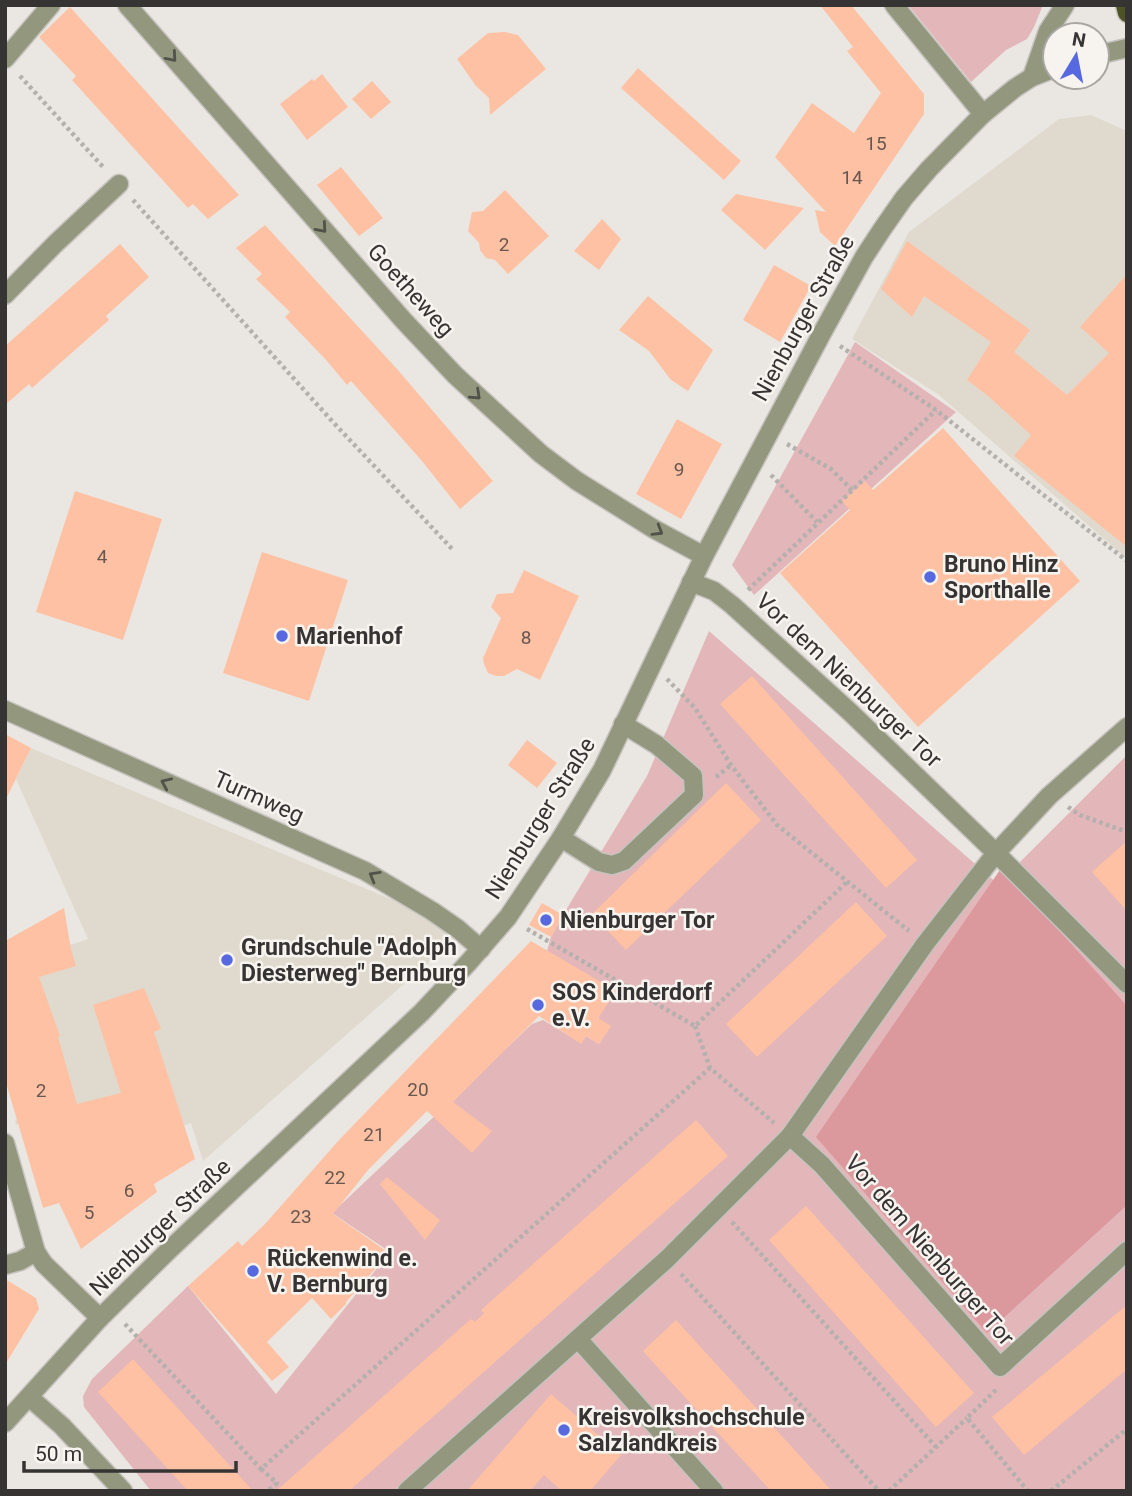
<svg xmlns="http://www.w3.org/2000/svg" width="1132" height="1496" viewBox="0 0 1132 1496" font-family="Roboto,sans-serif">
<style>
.built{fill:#e0dace}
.green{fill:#e3b6b9}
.forest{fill:#db989d}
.building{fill:#fec1a3}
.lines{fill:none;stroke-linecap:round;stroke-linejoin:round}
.minor-casing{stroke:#c6c3bf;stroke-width:21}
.major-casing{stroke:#c6c3bf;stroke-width:21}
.path{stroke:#b3b0ad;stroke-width:4.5;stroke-dasharray:3.5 3.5;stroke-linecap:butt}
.minor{stroke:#92977d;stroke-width:18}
.major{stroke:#4e5425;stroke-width:18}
.oneway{stroke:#515249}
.poi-dot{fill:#5669df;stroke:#f7f4f0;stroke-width:2.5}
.labels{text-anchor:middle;stroke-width:5;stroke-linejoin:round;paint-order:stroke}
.number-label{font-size:19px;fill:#67574f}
.street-label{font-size:23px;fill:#353433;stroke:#f7f4f0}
.poi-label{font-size:23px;font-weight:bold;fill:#353433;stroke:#f7f4f0;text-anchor:start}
</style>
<rect width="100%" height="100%" fill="#eae7e2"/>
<g class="built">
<path d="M1091,115l36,16v428l-188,-164 -87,-56 57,-107 150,-113z"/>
<path d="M31,748l388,163 28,19 -1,12 -17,20 -226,199 -12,-38 -82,26 -91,-25 -2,1 -1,-4 2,-2 -12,-40 22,-120 61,-20 -72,-160z"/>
</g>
<g class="green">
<path d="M908,5h135l-9,22 -7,12 -21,11 -35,32z"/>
<path d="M855,342l101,70 -202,183 -22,-30z"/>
<path d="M709,631l289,253 129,-129v736h-976l-67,-84 -1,-11 9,-17 96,-93 88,108 114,-142 -58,-39 200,-189 11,-4 38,23 5,-7 13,8 11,-17 -12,-9 17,-27 -68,-40 4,-14 12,-22 84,-139z"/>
</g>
<path class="forest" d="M1002,867l125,139v199l-140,128 -171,-196z"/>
<g class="building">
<path d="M820,5h31l73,89v20l-89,132 -15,-14 -5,-22 11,2 -51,-55 37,-54 42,30 27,-40 -34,-42 6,-4z"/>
<path d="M70,7l169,188 -31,24 -15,-15 -5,4 -20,-22 -96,-106 4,-4 -37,-39z"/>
<path d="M505,32l13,3 28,34 -56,46 -1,-17 -13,-12 -19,-27 31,-26z"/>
<path d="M638,68l103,93 -17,19 -103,-92z"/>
<path d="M322,74l26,33 -41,33 -27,-36 32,-25 2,2z"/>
<path d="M372,81l19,21 -20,17 -19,-20z"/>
<path d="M341,167l42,51 -24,18 -42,-51z"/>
<path d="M505,190l44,46 -41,38 -13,-14 -9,-2 -6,-8 -1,-7 -11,-12 4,-19 11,-1z"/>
<path d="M736,194l68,14 -39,42 -44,-40z"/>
<path d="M602,219l19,20 -22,31 -25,-19z"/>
<path d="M265,225l132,144 96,112 -33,28 -38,-48 -71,-80 -4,4 -20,-24 -42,-44 5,-5 -34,-33 6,-5 -26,-26z"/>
<path d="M907,241l123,89 -16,22 53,43 42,-42 -29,-26 47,-53v273l-113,-91 17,-21 -43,-39 -21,-16 24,-38 -67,-46 -12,21 -31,-28z"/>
<path d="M120,244l29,33 -43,39 3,4 -77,68 -3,-4 -24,21v-59z"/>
<path d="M774,265l37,21 -31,56 -37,-22z"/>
<path d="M648,296l65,54 -25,41 -17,-11 -22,-29 -30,-21z"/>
<path d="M677,419l45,25 -41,75 -45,-25z"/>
<path d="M943,428l137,153 -162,146 -138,-154 70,-63 -8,-9 23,-20 8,9z"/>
<path d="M75,491l87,28 -39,121 -87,-28z"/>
<path d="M262,552l86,28 -39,121 -86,-28z"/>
<path d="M524,570l55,26 -39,84 -23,-11 -13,7h-8l-8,-3 -4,-9 -1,-6 18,-40 -10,-11 6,-13 16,-1z"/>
<path d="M752,676l165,184 -31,28 -166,-184z"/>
<path d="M5,734l26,14 -26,53z"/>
<path d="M527,740l30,23 -20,25 -29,-23z"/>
<path d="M726,783l35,37 -135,130 -34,-36z"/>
<path d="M1127,841v70l-35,-39z"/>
<path d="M856,902l31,34 -130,121 -31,-33z"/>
<path d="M542,903l21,12 -12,22 -22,-12z"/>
<path d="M64,908l7,41 5,17 -37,11 21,59 -2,1 19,67 44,-11 -28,-88 51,-17 17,41 -7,3 41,127 -41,25 3,8 -76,57 -22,-46 -16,5 -38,-129v-138z"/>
<path d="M531,941l85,50 -18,27 13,8 -12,18 -13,-8 -5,8 -42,-28 -86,86 39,29 -20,22 -45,-42 -59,59 -35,44 56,39 -43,49v2l-15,15 -19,-21 -45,44 22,25 -17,14 -84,-95 50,-45 4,5 23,-22 74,-84z"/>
<path d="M696,1120l32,36 -379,335h-73l195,-172 4,3 9,-9 -3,-3z"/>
<path d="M387,1177l53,43 -15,20 -45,-56z"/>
<path d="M806,1206l168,187 -38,34 -167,-187z"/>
<path d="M5,1279l31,19 3,11 -34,56z"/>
<path d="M1127,1305v64l-103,86 -32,-38z"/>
<path d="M676,1320l156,171h-61l-111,-121 -17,-19z"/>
<path d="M133,1359l31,34 89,98h-65l-90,-99z"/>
<path d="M551,1394l70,61 -31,36h-28l-18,-16 -14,16h-63z"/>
</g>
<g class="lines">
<g class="minor-casing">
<g id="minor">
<path d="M127,5l277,316 51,54 86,79 36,27 77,48 50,27"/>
<path d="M894,5l89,109"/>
<path d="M1097,55l30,-7"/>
<path d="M5,59l46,-54"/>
<path d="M1032,77l16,-46 17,-26"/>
<path d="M5,295l50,-51 64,-60"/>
<path d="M691,582l23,9 18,14 118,107 146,141 131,131"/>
<path d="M5,710l360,161 67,40 26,18 23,20"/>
<path d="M561,838l38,24 13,3 12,-4 70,-66 -1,-19 -36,-31 -34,-21"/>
<path d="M790,1136l135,-192 71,-91 53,-57 78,-69"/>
<path d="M5,1143l31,109 8,12 56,54"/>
<path d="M5,1265l15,-4 16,-9"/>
<path d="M579,1340l135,151"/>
<path d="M29,1397l33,29 61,65"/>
<path d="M5,1423l95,-105 68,-67 254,-239 46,-49 40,-46 53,-79 41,-68 102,-214 117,-221 43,-78 19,-29 21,-30 25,-29 54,-55 32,-26 17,-11 23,-9"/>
<path d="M407,1491l260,-232 123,-123 32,29 178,202 127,-116"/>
</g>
</g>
<g class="major-casing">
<path id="major" d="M1125,5l2,8"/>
</g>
<g class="path">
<path d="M20,76l84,92"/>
<path d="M133,200l199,221 122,130"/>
<path d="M840,346l96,64 191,151"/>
<path d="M787,444l44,25 21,21"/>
<path d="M771,475l46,47"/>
<path d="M748,590l188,-180"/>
<path d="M667,679l28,29 36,57 46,60 132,106"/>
<path d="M716,777l15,-12"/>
<path d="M1068,807l12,8 47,17"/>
<path d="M527,929l168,97 153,-145"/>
<path d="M695,1026l15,42 64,55"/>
<path d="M732,1222l204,225"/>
<path d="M681,1274l198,217"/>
<path d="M125,1324l136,145 449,-401"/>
<path d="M996,1390l-29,28 61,73"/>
<path d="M261,1469l16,14 -9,8"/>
<path d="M889,1491l78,-73"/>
<path d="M1051,1491l76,-62"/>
</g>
<use href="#minor" class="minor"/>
<use href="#major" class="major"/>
</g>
<defs><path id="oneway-chevron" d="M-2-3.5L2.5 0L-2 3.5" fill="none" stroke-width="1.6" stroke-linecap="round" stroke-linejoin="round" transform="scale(1.75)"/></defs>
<g class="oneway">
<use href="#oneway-chevron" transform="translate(172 57) rotate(49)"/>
<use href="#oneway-chevron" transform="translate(322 228) rotate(49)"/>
<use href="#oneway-chevron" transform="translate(476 395) rotate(43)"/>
<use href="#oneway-chevron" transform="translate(658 531) rotate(31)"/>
<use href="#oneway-chevron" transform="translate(166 783) rotate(-156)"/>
<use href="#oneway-chevron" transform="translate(374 876) rotate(-150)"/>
</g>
<g class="poi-dot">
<circle cx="930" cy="577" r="7"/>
<circle cx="282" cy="636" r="7"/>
<circle cx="546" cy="920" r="7"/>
<circle cx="227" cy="960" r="7"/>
<circle cx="538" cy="1005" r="7"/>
<circle cx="253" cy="1271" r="7"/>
<circle cx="564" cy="1430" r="7"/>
</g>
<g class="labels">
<g class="number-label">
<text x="876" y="150">15</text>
<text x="852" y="184">14</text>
<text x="504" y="251">2</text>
<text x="679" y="476">9</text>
<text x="102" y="563">4</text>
<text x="526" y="644">8</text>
<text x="418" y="1096">20</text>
<text x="41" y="1097">2</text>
<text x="374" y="1141">21</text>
<text x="335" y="1184">22</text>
<text x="129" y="1197">6</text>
<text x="89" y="1219">5</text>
<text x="301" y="1223">23</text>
</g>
<g class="street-label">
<text transform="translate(411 290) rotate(48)" y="8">Goetheweg</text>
<text transform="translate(803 318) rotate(-61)" y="8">Nienburger Straße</text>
<text transform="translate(849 680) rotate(43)" y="8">Vor dem Nienburger Tor</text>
<text transform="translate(259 797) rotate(24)" y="8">Turmweg</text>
<text transform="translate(540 818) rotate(-58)" y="8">Nienburger Straße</text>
<text transform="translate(160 1227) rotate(-44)" y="8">Nienburger Straße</text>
<text transform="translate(930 1250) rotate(49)" y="8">Vor dem Nienburger Tor</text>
</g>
<g class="poi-label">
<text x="944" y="572">Bruno Hinz<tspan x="944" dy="26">Sporthalle</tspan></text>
<text x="296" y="644">Marienhof</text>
<text x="560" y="928">Nienburger Tor</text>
<text x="241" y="955">Grundschule "Adolph<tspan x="241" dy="26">Diesterweg" Bernburg</tspan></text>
<text x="552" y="1000">SOS Kinderdorf<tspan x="552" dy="26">e.V.</tspan></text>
<text x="267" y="1266">Rückenwind e.<tspan x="267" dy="26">V. Bernburg</tspan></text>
<text x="578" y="1425">Kreisvolkshochschule<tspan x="578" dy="26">Salzlandkreis</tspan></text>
</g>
</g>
<rect width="1132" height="1496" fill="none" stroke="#353433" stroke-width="14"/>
<g transform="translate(1076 56) rotate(10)"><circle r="33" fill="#f7f4f0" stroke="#a9a7a4" stroke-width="2"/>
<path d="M0-5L12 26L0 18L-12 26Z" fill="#5669df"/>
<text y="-10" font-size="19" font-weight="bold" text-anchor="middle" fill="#353433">N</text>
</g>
<path d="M24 1461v10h212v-10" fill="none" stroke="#353433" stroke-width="3.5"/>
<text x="35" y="1461" font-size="21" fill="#353433" stroke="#f7f4f0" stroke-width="5" paint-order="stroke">50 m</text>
</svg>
